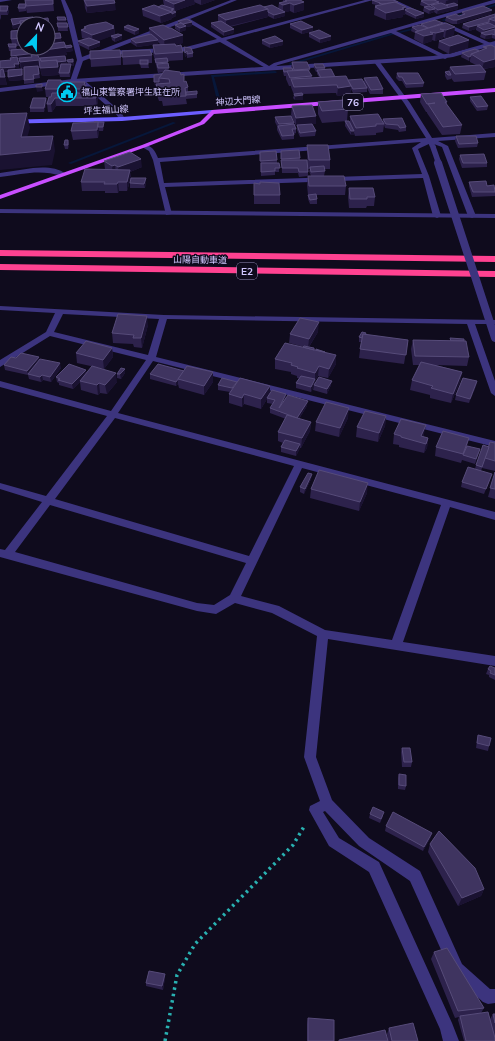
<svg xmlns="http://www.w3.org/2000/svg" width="495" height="1041" viewBox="0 0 495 1041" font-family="Mulish,'Noto Sans JP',sans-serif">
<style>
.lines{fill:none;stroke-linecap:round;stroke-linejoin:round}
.stream{fill:#07173a;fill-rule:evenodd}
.path{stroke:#29b1b1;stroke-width:3.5;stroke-dasharray:2.5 4;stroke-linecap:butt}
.minor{fill:#3c347e;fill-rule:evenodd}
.tertiary{fill:#3c347e;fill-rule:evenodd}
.secondary{fill:#6c5eff;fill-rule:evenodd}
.primary{fill:#c84eff;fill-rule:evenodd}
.motorway{fill:#ff4291;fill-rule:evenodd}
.tertiary-bridge-far1{stroke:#3c347e;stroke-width:5.5}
.tertiary-bridge{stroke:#3c347e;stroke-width:8}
.wall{fill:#2d224c;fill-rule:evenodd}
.shaded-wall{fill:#1a1231}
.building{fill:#3f3460;stroke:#564b79}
.labels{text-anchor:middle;stroke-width:3;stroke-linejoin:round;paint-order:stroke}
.far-poi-label{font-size:9px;fill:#d1c7ff;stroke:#0f0b1d;text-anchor:start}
.far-street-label{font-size:9px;fill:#d1c7ff;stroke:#0f0b1d}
.shield{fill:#0f0b1d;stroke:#978fbb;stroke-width:1}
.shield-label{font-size:10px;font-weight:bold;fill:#d1c7ff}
</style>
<rect width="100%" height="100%" fill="#0f0b1d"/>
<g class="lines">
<g class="stream">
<path d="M495,4v2l-16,5 -2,-1z"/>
<path d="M467,12l3,1 -26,8 -3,-1z"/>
<path d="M420,26h1v2l-21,5 -2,-1z"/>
<path d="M392,33l3,1 -104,31 -3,-1z"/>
<path d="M275,71l2,1 -1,1 -62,4 8,28 -2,1 -2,-1 -7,-30z"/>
<path d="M173,122l3,1 -105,41 -3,-1z"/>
</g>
<path class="path" d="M165,1041l12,-66 18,-31 98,-99 12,-20"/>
<g class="minor">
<path d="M0,0h12l-12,2z"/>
<path d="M61,0h4l7,15 10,42 149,-57h6l-47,19 32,19 143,-38h8l-147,40 43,26 5,-3 219,-63h2v3l-99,28 51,25v2l-2,1 -54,-26 -113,32 -9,5 -49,-28 -34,9 -78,4 -3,-2 3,-2 78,-4 31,-8 -31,-18 -103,40 -7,20 -3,2 -3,-2 7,-21 -11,-45z"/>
<path d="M389,0h6l28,13 -5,1z"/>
<path d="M444,22l51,23v4l-53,-24 -1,-1z"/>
<path d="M375,61h4l31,42 22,35 63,-5v4l-57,4 10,5 28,70 -4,2 -4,-2 -26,-69 -11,-4 -13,6 11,27 12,40 -4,2 -4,-2 -10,-38 -258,9 7,27 -6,1 -13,-55 -4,-9 -7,-4v-2c9,-1 13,5 16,13l268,-20 -22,-35 -30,-41zM421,142l-9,6 10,26 -258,9 -4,-21z"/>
<path d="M80,80h4l37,32 4,7 -1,1h-4l-4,-6 -36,-32z"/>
<path d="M0,306l164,9 331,5v4h-20l20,57v15l-4,-3 -24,-69 -300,-5 -11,38 339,84v6l-342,-86 -35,52 377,99v8l-45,-13 -47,135 92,14v10l-167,-27 -12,118 16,43 37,38 51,33 42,93 28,25h5v14l-7,1 -5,-2 -31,-28 -42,-93 -51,-35 -34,-35 -2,1 16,26 40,24 73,161 7,18h-16l-3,-12 -71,-157 -40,-26 -20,-36 1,-4 10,-5 -16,-44 13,-121 -45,-23 -37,-10 -19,11 -19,-3 -197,-54v-8l5,1 37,-48 -42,-13v-6l46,13 61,-80 -107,-29v-6l111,30 35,-51 -96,-24 -50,31v-7l46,-28 9,-19 -55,-3zM63,314l96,5 -11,36 -94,-23zM115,418l179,48 -45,90 -194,-57zM302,468l139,37 -49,135 -67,-10 -46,-24 -38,-10zM50,505l196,58 -16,32 -16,10 -17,-2 -182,-51z"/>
</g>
<g class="tertiary">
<path d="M495,41v4l-42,12 -20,3 -360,23 -73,9v-4l73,-9 360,-23 19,-3z"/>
<path d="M430,138l2,1 4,8 -1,1 -5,-1 -3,-7z"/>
<path d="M33,168c11,-1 24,-1 33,6l-3,2c-25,-7 -38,-2 -63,1v-4z"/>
<path d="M0,209l495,5v4l-495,-5z"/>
</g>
<path class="secondary" d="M212,110l2,1v2l-92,8 -122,3v-4l122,-3z"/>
<path class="primary" d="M495,88v4l-281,22 -10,10 -58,23 -146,52v-4l142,-50 58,-23 12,-12z"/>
<g class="motorway">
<path d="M0,250l495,6v6l-495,-6z"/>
<path d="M0,264l495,7v6l-495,-7z"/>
</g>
<path class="tertiary-bridge-far1" d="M433,147l6,17"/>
<path class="tertiary-bridge" d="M438,163l57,175"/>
</g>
<g class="wall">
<path d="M53,0l1,11 -27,2 -1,-4v2l-7,1 -1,-4 8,-4z"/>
<path d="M84,0l32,10 -29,3 -2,-5z"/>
<path d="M163,0h52l-14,5 -7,-3 1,2 -20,7h-1l2,1v4l-4,2v1l-11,4 -18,-7 -1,-7 22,-3z"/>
<path d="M283,0h17l4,2v8l-10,3 -4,-2 -5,1v4l-11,3 -6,-3v1l-38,10 4,2v4l-10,3 -13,-9v-4l7,-1v-7l46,-8 14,2 1,-6 4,-1z"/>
<path d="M372,0l26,2v2l8,3v2l18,4v4l-8,2 -11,-5 -2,1v2l-17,3 -12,-5 1,-9 2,-1 -5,-1z"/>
<path d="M422,0h36l-1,5 1,4 -21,5 -3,-2 -5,2 -6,-3 1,-4h1l-5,-2 1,-4z"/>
<path d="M0,6l9,4 -1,5h-7v3l-1,2z"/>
<path d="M462,12l29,2 -34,10h-5l-7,-3 1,-4 13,-1 3,-1z"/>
<path d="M495,14v25l-3,-1 -7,1 -5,-2 1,-4 -5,-3v-1l-7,2 -7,-3 1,-4z"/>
<path d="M33,17l1,2 14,-1 2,14h-2v-8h-24v22h-8l1,4 19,-2v7l1,-1 2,4 -2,-10h11v-4l16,-2 1,4 6,-1 2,6 -7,1 1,3 -15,2 13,-1 2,8h1l-1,-4 6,-1 1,7h-3l-1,11h-10l-1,-4 1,-7h-2l1,9 -17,1 -2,-8h-1l1,10 -6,1v4l-10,1v-14h-2l1,10 -14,1 -1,-9h-4l1,5 2,8h-7v-24l10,-1v-2h2l-1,-7h-2l-1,-7h4l-1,-5v-8l10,-1v-3l-8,2 -2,-10zM17,59h2l2,10h-6v-1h4z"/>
<path d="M57,17l10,6 1,8h-10z"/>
<path d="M435,20l19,15 -9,3 -2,-1v1l-8,3 -3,-1v1l-9,3 -9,-5 1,-6 -4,-2 1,-4 9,-2v-1z"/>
<path d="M178,21l14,1v4l-6,1v3l-6,2 -5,-3v-4l3,-1z"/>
<path d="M290,24l23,3v4l-11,3 -12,-6z"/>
<path d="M128,25l11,8 -4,2 -11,-5v-3z"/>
<path d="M114,26l1,9 7,4 -7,3 -3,-2 -1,-4 -14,5 3,1v4l-11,4 -10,-5 -1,-4 7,-2 -3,-1 -1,-8 3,-1v-2z"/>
<path d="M149,28l34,15 -8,2 8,7v8l-16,1 2,10 15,11 4,5v5l9,2v4l-11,1 1,5 -24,2 -1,-5h-3l-3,-9v-6h-1l-1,-11 8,-1 2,-2 -6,1 -5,-20v-8h8l-3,-3v2l-21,3 -6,-4v-4l19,-4z"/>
<path d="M309,33l22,7 -11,3 -11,-6z"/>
<path d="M262,40l21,1v4l-13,3 -8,-4z"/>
<path d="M439,41l29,7 -19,6 -11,-6z"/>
<path d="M184,47l9,6v4l-6,1v-3l-2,2z"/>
<path d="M483,47h12v20l-11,2 2,3 -2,8 -30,2 -3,-4v1l-4,1 -2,-4v-4h4l1,-5 26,-2 -6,-3v-2l-1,1 -8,-4 1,-4 17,-2 4,-1z"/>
<path d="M90,51l31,6v8l-30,2z"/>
<path d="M122,51l30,4v8h-4l1,5h-8l-1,-4 -17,1z"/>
<path d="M292,62l18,7 -1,3 3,6 7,-1 -2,-3v-2h-1l-2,-4v-4l11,4v1l10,8 13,3 16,2v-4l19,11v5h-13l-3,-6v4l-14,1 -2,-4 -1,5 -13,2 -1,-3h-4l-29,1v6h-8l-2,-2 1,-3 -3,-8v-1h-2l-3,-7v-3h-2l-1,-4v-4h8z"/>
<path d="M397,73l27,10 -1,4 -17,1 -4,-7h-3l-3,-3z"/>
<path d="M62,82h23l2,11h10l1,8 -1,5h-41l-4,6h-4l-1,-8 4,-7h-5l-1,-8z"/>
<path d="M421,94l26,8v3l15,20 -2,9 -18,1 -15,-22v-1h-1l-6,-10z"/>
<path d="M470,97l18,9 -1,4 -10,1 -7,-10z"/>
<path d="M46,98l1,4 -3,10h-14v-4z"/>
<path d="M318,102l30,7 -1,12 -25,2 -4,-9z"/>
<path d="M292,106l24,10v8h-4l4,7 -1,5 -15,1 -3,-7v-4h-1l-5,-11z"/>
<path d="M350,116l33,6v-3l23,8v4l-7,1 -1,-2 -13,-2 -1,-3 -1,7 -7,1v2l-21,1 -1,-3v2h-3l-6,-9v-5l5,2z"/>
<path d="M275,117l19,6 2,6v4l-2,1v5l-12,1 -5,-10v-4l-2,-4z"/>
<path d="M104,122v4l-1,5h-4l-1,7 -25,2 -2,-9z"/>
<path d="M456,136l22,7 -1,4 -19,1 -3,-7z"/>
<path d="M68,140l1,5 -1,4h-3l-1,-4z"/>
<path d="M307,145l23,15v9h-6l1,2 -1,5h-13l-2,-5 1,-2h-2l-1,-15z"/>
<path d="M299,150l1,10 8,12v4l-9,1 -1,-4h-16l-1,-22z"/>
<path d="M260,152l17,8v3h2v9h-4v3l-14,1z"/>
<path d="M460,155l27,8v4l-25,1 -3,-9z"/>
<path d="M104,161l38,6 -12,5 1,6 -4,13h-8l-1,2h-13v-2h-23l-1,-9 24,-13z"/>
<path d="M308,176l38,10 -1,9h-29l1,4v5h-7l-2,-5v-4l-1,-10z"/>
<path d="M146,182l-1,6h-15v-5z"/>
<path d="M469,182l26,5v9l-23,1 -3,-11z"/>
<path d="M254,183l26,12v9h-26z"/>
<path d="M349,188l26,9 -1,9h-7l-1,2h-17l-1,-11z"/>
<path d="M148,325l-6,23 -8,-1 -1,-3 -20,-1 -1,-10z"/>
<path d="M318,332l-9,15 5,3 11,2 11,12 -8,14 -10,-2 -3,5v2l16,2 -4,9 -14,-4 1,-4 -3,6 -15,-4v-5l3,-5h-2v-2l-6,-2v-2l-16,-3v-10l29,-12 -15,-4 1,-9z"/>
<path d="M365,335l43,5 -4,24 -45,-6 2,-16h-2v-5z"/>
<path d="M450,338l19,19 -2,9 -31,-1 26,7 -2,10 -9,21 -21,-5v-3l-20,-5 2,-10 7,-15h-6l-2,-16 2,-9 37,1z"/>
<path d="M112,348l1,9 -9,12 -27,-6 -1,-10z"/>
<path d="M39,357v3l22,8 -10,14 -8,-2 -2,2 -12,-3 -1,-4 -23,-5 -1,-5 12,-7z"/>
<path d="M184,371l29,11 -9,13 -25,-7 -1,-4 -2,2 -26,-7v-5z"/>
<path d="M87,372l30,10 -10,12 -7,-1 -2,2 -17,-5 -1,-8 -7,7 -14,-4v-2l-2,-1 -1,-5z"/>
<path d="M125,373l-4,6 -4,-1v-4z"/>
<path d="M477,381l-1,5 -7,17 -14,-3 1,-5z"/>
<path d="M218,385l52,9h16v4l21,8 -8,13 12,3 -1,9 -9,17h-1l-4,8 -15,-4v-5l2,-4 -5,-2v-9l8,-13 -16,-6v-5l3,-4 -6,-1v-4l-6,10 -17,-5 -2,3 -13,-4v-9l1,-2 -12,-2z"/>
<path d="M386,416l-1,10 -7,16 -22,-5 1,-10z"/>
<path d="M348,418l-9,19 -24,-6 1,-9z"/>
<path d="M394,434h30l-1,3 5,1 -1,10 -3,5 -25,-6v-2l-6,-1z"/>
<path d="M469,438l-2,8 13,3 -5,15 -13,-4 -1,3 -26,-7 1,-9z"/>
<path d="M495,443v28l-13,-3 -1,3 9,8 -6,15 -23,-7 1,-5 13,-13 1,-4 13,-18z"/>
<path d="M495,472v27l-7,-2z"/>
<path d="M312,474l-1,5 -7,15 -4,-2v-5z"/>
<path d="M311,489l56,4 -8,18 -49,-13z"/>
<path d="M495,668v12l-6,-3v-2l-3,-1 2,-5z"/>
<path d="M478,735l11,11 -1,5 -12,-3 1,-8z"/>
<path d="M402,748l10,14 -1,5h-9l-1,-15z"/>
<path d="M399,774l7,12 -1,4 -7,-1v-11z"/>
<path d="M370,814l13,2 -3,7 -11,-5z"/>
<path d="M386,826l45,11 -8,14 -38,-20z"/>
<path d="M430,844l54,45 -3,7 -23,10 -30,-54z"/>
<path d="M434,952l50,56 -3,5 9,6 3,-5h2v27h-31l-6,-21 1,-3 -4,1 -24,-59z"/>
<path d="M165,974v4l-2,12 -17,-4v-3z"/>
<path d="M308,1018l26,23h-27v-17z"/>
<path d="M389,1028l29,13h-30l-1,-7z"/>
</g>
<g class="shaded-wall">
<path d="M185,0h9l1,4 -20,7 -1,-7z"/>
<path d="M201,0h14l-14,5z"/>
<path d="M449,0h9l-1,5h1v4l-21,5 1,-4 7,-2 1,-7z"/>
<path d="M304,2v8l-10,3v-8z"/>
<path d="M115,3l1,7 -29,3v-7z"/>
<path d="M290,3v8l-7,2v-8z"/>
<path d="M8,6l1,4 -1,5 -1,-4z"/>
<path d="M406,7l-1,8h-2v2l-17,3v-7z"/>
<path d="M174,9v4l2,-1v4l-4,2v1l-11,4 -1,-7z"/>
<path d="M268,9v8l-42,10v-7z"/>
<path d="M435,9l-1,3 -5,2 1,-4z"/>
<path d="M492,10l-1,4 -34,10v-4z"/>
<path d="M285,12v4l-11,3v-4z"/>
<path d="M424,13v4l-8,2v-3z"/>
<path d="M58,20h8v3l-8,1z"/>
<path d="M192,22v4l-6,1v3l-6,2v-4l3,-4z"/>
<path d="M489,22l-1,4h-11l-1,3 -7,2v-4z"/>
<path d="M20,23l1,4 -8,2v-4z"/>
<path d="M48,24h1l1,8h-2z"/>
<path d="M114,26l1,9 -22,8 -1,-8z"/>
<path d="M313,27v4l-11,3v-4z"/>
<path d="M455,27l-1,8 -9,3 1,-8z"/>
<path d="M495,27v4l-12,3 1,-4z"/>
<path d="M139,29v4l-4,2v-4z"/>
<path d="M234,29v4l-10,3v-4z"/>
<path d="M444,31l-1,7 -8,3 1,-8z"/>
<path d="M433,34l-1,7 -9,3 1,-8z"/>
<path d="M492,34v4l-7,1 1,-4z"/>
<path d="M122,35v4l-7,3v-4z"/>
<path d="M183,35v8l-18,5 -1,-8z"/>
<path d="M331,36v4l-11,3v-4z"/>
<path d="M61,38l1,4 -14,1v-4z"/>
<path d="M158,40v4l-21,3 -1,-4z"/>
<path d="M469,40l-1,8 -19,6 1,-8z"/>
<path d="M283,41v4l-13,3v-4z"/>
<path d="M100,42v4l-11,4v-4z"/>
<path d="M66,47h6l1,4 -7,1 1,3 -28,3 -1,-7z"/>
<path d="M36,48l1,9 -25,3 -1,-4z"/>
<path d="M187,51v4l-2,2v-4z"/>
<path d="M471,56l-1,4 -1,1v-4z"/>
<path d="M495,59v8l-13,2 2,-7z"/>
<path d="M39,60l1,8h-1l1,10 -2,-10 -16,2 1,10 -14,1 -1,-4 14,-7 -2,-8z"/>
<path d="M66,61l1,4 -24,3 -1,-4z"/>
<path d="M68,62h5l1,4h-3l-1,11z"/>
<path d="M14,64h5v4h-4v3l-15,1v-4z"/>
<path d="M58,67l1,8 -17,1 -2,-8z"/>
<path d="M0,77h5l2,8h-7z"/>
<path d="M159,81l1,4 -4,-1v2h-1l-1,-4z"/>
<path d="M85,82l2,11 -1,4 -2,-12z"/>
<path d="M351,86l-1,8 -13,2 1,-8z"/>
<path d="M36,87h6l1,4 -6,1z"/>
<path d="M97,93l1,8 -1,5 -1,-8z"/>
<path d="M303,95v5h-8v-4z"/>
<path d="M46,98l1,4 -3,10v-4z"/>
<path d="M55,98l1,8 -4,6 -1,-8z"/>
<path d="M27,113l3,15 -7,23 -2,-14z"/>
<path d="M316,116v8l-20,2v-8z"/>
<path d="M98,122l1,9 -1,7 -1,-8z"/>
<path d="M104,122v4l-1,5v-4z"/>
<rect x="351" y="131" width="3" height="4"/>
<path d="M53,136l2,15 -3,14 -52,5v-15z"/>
<path d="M68,140l1,5 -1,4z"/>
<path d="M141,159l1,8 -12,5 1,6 -4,13v-9l-8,-6 -1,-9z"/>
<path d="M115,165l1,9 -3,1 -1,-9z"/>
<path d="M146,178v4l-1,6 -1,-4z"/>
<path d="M118,182l1,9 -1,2 -1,-9z"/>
<path d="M147,316l1,9 -6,23 -1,-10z"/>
<path d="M319,322l-1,10 -10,16 1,-9z"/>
<path d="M112,348l1,9 -9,12 -1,-9z"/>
<path d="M336,355v9l-8,14 1,-9z"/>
<path d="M39,357l1,5 -12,12 -1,-3z"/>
<path d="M60,363l1,5 -10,14 -1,-5z"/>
<path d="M319,366l-1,10 -3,5v3l-1,1v1l-3,6v-5l4,-7v-7z"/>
<path d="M125,369v4l-4,6 -1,-5z"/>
<path d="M86,370l1,5 -7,6v1l-7,7 -1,-5z"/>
<path d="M213,372v10l-9,13v-9z"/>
<path d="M462,372l-2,10 -9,21 2,-9z"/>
<path d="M116,373l1,9 -10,12 -2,-9z"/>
<path d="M42,375l1,5 -2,2 -1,-5z"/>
<path d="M178,379v5l-2,2v-4z"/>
<path d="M332,381l-1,4 -4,9v-5z"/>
<path d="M477,381l-1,5 -7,17 1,-4z"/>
<path d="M99,383l1,10 -2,2 -1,-10z"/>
<path d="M270,386v9l-3,3v1l-6,10v-10z"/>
<path d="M244,394v10l-2,3v-9z"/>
<path d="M286,394v5l-7,14v-5z"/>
<path d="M308,401l-1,5 -11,17 1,-5z"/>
<path d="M349,408l-1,10 -9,19 1,-9z"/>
<path d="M386,416l-1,10 -7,16 1,-9z"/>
<path d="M311,422l-1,9 -9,17 1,-10z"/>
<path d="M426,425l-2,9 -3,9v-7z"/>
<path d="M428,438l-1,10 -3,5 2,-9z"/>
<path d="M300,444v4l-4,8v-5z"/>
<path d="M312,474l-1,5 -7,15 1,-5z"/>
<path d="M368,483l-1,10 -8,18 1,-9z"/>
<path d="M432,833l-1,4 -8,14 1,-4z"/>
<path d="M484,889l-3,7 -23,10 4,-8z"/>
<path d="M165,974v4l-2,12 -1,-4z"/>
</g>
<g class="building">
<path d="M25,0h28v4l-27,2z"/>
<path d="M84,0h30l1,3 -28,3z"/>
<path d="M165,0h20l-11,4z"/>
<path d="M285,0h15l4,2 -10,3 -4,-2 -7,2 -4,-2 8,-2z"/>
<path d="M372,0h21l5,2 -16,2 -3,-1h1z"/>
<path d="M424,0h10l5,2 -10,3 -8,-4z"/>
<path d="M395,2l11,5 -4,1 2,1 -18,4 -11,-6h2l-2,-1z"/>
<path d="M441,3l7,3 -2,-1 8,-2 4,2 -20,5 -7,-5z"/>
<path d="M19,4h7l-1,4h-7z"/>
<path d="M154,5l18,7 -12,4 -18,-7z"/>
<path d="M162,5l12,4 -3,1 5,2 -4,2v-2l-14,-5z"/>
<path d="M260,5l8,4 -42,11 -8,-5z"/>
<path d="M272,5l13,7 -11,3 -6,-3v-3l-4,-2z"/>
<path d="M0,6h8l-1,5h-7z"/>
<path d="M429,6l6,3 -5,1 -6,-3z"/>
<path d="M483,6l9,4 -35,10h-4l-7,-3 10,-3 3,2 6,-2 -3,-2z"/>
<path d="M410,8l14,5 -8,3 -11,-6 1,-1z"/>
<path d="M495,14v3l-6,2v3l-20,5 -6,-3z"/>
<path d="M33,17l1,2 -14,2v2l-7,2 -2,-6z"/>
<path d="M57,17h8l1,3h-8z"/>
<path d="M495,17v4l-6,-2z"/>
<path d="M48,18l1,6h-25v3h-1l-2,-1 -1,-5z"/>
<path d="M187,19l5,3 -9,2 -5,-3z"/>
<path d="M435,20l8,3 -15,5 -7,-4z"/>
<path d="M221,21l13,8 -10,3 -13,-9z"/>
<path d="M301,21l12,6 -11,3 -12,-6z"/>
<path d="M106,22l8,4 -2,1 2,1 -22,7 -11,-5 5,-2 -2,-1 5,-2z"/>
<path d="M57,23h10l1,4h-10z"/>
<path d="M181,23l5,3 -6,2 -5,-3z"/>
<path d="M446,23l9,4 -9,3 -6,-1 4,2 -8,2 -6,-1 3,2 -9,2 -9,-4z"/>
<path d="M489,23l6,3v1l-11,3 -7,-4z"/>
<path d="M128,25l11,4 -4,2 -11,-4z"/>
<path d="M163,25l6,3h2l12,7 -19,5 -15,-12z"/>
<path d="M420,25l8,3 -10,3 -6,-4z"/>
<path d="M495,29v6l-3,-1 -6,1 -5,-2z"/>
<path d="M24,30v8l-13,1v-8z"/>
<path d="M319,30l12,6 -11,3 -11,-6z"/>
<path d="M60,33l1,5 -13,1v-5z"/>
<path d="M118,34l4,1 -7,3 -4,-2z"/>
<path d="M151,34l7,6 -22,3 -5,-4z"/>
<path d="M458,35l11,5 -19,6 -11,-5z"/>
<path d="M275,36l8,5 -13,3 -8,-4z"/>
<path d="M89,38l11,4 -11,4 -11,-5z"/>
<path d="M64,42l2,5 -28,4 -1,-3h11v-4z"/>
<path d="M8,44h8v3h-7z"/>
<path d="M175,44l1,2 5,-1 2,7 -28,2 -2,-9z"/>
<path d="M71,45l1,2 -6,1 -1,-2z"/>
<path d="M491,45l4,2v12l-11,3 -13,-8 16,-6 -4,-1z"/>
<path d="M184,47l7,1 2,5 -6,1v-3l-2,2z"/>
<path d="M36,48v5l-25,3v-6z"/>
<path d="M475,49l4,2 -8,3v2l-2,1 -7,-4z"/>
<path d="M120,50l1,7 -31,2v-8z"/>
<path d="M150,50l2,5 -30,2v-6z"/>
<path d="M37,54l4,7 16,-1 1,7 -18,1 -1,-8 -19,2 -1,-4 13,-1 -1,-2z"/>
<path d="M65,56l1,5 -9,1v-2l-16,1 -1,-3z"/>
<path d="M17,57l2,7h-5l1,3 -15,1v-7l11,-1 -1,-2z"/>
<path d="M167,58l1,4 -12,1 -1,-4z"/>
<path d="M73,59v3h-5l-1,-2z"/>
<rect x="140" y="60" width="8" height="4"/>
<path d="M292,62h15l3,7 -16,1z"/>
<path d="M168,63l1,5h-11l-1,-4z"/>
<path d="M61,64h10l-2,9h-10z"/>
<path d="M314,64h9l2,4h-9z"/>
<path d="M480,65l6,7 -31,2 -5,-7z"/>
<path d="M38,66l1,8 -6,1 1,4 -10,1v-13z"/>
<path d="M283,68h9l1,3 -9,1z"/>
<path d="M3,69l2,8h-5v-7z"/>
<path d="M22,69v6l-14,2v-7z"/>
<path d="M331,69l4,8 -14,1 -4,-8z"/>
<path d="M165,70l15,2 1,3 3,-1v8l2,-1 2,6 -3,1 1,8 -23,1 -2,-4h-2l-3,-9 14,-1 -1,-4 -10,-1z"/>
<path d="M308,70l4,6 -22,2 -3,-7z"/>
<path d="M449,71l2,4h-3l-3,-3z"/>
<path d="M397,73h21l6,10 -18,1 -4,-7h-3z"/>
<path d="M162,74l-3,4v4h-5v-7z"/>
<path d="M346,76l5,10 -13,2 -1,-3h-4l-39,2 -3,-8z"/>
<path d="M377,77l6,12 -12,1 -7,-12z"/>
<path d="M362,79l5,9 -14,1 -5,-9z"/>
<path d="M48,80h13v2h24l-1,3h2l-1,4h-40z"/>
<path d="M42,84v3h-6v-2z"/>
<path d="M197,91v3l-11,1v-3z"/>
<path d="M52,93h45l-1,5h-41l-4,6h-4l2,-7h2z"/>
<path d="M302,93l1,2 -8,1 -1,-2z"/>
<path d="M441,93l6,9h-2l17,23 -19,2 -15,-23 7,-1 -8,1 -6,-10z"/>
<path d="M481,96l7,10 -11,1 -7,-10z"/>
<path d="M33,98h13l-2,10h-14z"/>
<path d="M344,100l4,9 -26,2 -4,-9z"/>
<path d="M312,105l4,11 -20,2 -4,-12z"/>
<path d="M27,113l-6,24 32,-1 -3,14 -50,5v-41z"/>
<path d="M378,114l6,10h-8v2l-20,2 -6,-12z"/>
<path d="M291,116l3,7 -15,1 -4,-7z"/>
<path d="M402,118l4,9 -6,1 -2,-3 -12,-1 -3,-5z"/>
<path d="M345,121h4l5,10h-3z"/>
<path d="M94,122h10l-1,5h-5v-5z"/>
<path d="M98,122l-1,8 -26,1 2,-8z"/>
<path d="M294,124l2,5h-4l2,6 -12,1 -4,-10z"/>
<path d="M312,124l4,7 -16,2 -3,-8z"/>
<path d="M456,136h20l2,7 -19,1z"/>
<path d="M65,140h3v5h-4z"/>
<path d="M307,145h21l2,15h-21z"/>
<path d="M299,150l1,8 -19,1v-8z"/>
<path d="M276,151l1,9 -17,1v-9z"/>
<path d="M130,152l11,7 -23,8 -3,-2 -3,1 -8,-5z"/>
<path d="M484,154l3,9h-24l-3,-8z"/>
<path d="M281,160h26l1,12h-9l-1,-4h-16z"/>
<path d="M261,163h18l1,5h-5v3l-14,1z"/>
<path d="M324,166l1,5 -14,1 -1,-5z"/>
<path d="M85,169l45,1 -3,12h-9l-1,2h-13l1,-2h-24z"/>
<path d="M308,176h36l2,10h-37z"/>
<path d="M131,178h15l-2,6 -14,-1z"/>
<path d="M486,181l1,5 7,-1 1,7h-22l-4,-10z"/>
<path d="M260,182l19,1 1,12h-26v-12l6,1z"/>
<path d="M349,188h24l2,9h-8v2h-17z"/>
<path d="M316,194l1,5 -7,1 -2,-5z"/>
<path d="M118,314l29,2 -6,22h-8l1,-3 -22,-2z"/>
<path d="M300,318l19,4 -10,17 -19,-5z"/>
<path d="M362,332l4,1 -1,2 -2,-1 -1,4 -3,-1z"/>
<path d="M363,334l45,6 -2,15 -46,-6z"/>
<path d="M450,338l14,1v2h-13z"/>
<path d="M413,340l53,1 3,16 -54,-1z"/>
<path d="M86,341l26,7 -9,12 -27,-7z"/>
<path d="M285,343l51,12 -7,14 -10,-3 -4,7 -18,-5 1,-1 -7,-2 1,-2 -17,-4z"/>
<path d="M304,346l10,2v2l-11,-3z"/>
<path d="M316,349l9,3 -9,-2z"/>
<path d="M21,353l18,4 -12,14 -23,-6 7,-8 5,1z"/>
<path d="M40,359l20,4 -10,14 -8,-2 -2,2 -12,-3z"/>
<path d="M421,362l41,10 -9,22 -22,-6 2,-2 -21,-6z"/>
<path d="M69,364l17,6 -14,14 -14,-4 2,-1 -4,-2z"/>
<path d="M158,364l26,7 -8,11 -26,-8z"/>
<path d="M92,366l24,7 -11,12 -6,-2 -2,2 -17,-4z"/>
<path d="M187,366l26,6 -9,14 -26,-7z"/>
<path d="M121,368l4,1 -5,5h-3z"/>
<path d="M301,376l14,3 -4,8 -15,-4z"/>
<path d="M319,377l13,4 -5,8 -13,-4z"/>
<path d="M222,378l15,4 -5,6 -14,-3z"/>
<path d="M240,378l30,8 -9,13 -17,-5 -2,4 -13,-4z"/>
<path d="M463,378l14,3 -7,18 -14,-4z"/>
<path d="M272,390l14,4 -7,14 9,-13 20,6 -11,17 -27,-10 5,-8 -8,-2z"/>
<path d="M326,402l23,6 -9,20 -24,-6z"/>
<path d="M365,411l21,5 -7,17 -22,-6z"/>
<path d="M287,415l24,7 -9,16 -24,-6z"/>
<path d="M401,419l25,6 -5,11 7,2 -2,6 -25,-7v-1l-7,-2z"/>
<path d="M443,431l26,7 -6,16 -27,-7z"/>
<path d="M285,440l15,4 -4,7 -15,-4z"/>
<path d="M490,442l5,1v18l-10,-3z"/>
<path d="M483,445l6,2 -7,20 -6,-2z"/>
<path d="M467,446l13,3 -4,10 -13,-4z"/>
<path d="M468,467l24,7 -6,15 -24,-7z"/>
<path d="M319,470l49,13 -8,19 -49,-13z"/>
<path d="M495,472v17l-5,-1z"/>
<path d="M308,473l4,1 -7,15 -5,-2z"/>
<path d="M490,666l5,2v7l-5,-2 1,-2 -3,-2z"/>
<path d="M478,735l13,3 -2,8 -12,-3z"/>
<path d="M402,748h8l2,14h-8z"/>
<path d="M399,774l7,1v11l-7,-1z"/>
<path d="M373,807l11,5 -3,7 -11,-5z"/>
<path d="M393,812l39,21 -8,14 -38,-21z"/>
<path d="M439,831l36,37 9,21 -22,9 -32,-54z"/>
<path d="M447,948l37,60 -26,3 -24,-59z"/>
<path d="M149,971l16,3 -3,12 -16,-3z"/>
<path d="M488,1012l7,26v3h-29l-6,-25z"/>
<path d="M493,1014h2v9z"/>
<path d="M308,1018l26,2v21h-26z"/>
<path d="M413,1023l5,18h-26l-3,-13z"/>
<path d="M385,1030l3,11h-49v-1z"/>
</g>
<defs>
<g id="civic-ring" transform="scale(1)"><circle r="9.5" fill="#0f0b1d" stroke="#00cbf2" stroke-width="1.5"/><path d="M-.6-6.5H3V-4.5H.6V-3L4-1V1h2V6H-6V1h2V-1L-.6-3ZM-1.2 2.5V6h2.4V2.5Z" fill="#00cbf2"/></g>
</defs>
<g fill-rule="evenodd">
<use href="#civic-ring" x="67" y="92"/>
</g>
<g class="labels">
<g class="far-poi-label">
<text x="81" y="95">福山東警察署坪生駐在所</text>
</g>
<g class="far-street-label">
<text transform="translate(238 101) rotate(-4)" y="3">神辺大門線</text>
<text transform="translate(106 110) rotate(-3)" y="3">坪生福山線</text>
<text transform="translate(200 260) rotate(1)" y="3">山陽自動車道</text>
</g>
<g class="shield">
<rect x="343" y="94" width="20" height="16" rx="3"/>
<rect x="237" y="263" width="20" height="16" rx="3"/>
</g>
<g class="shield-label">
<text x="353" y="106">76</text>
<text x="247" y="275">E2</text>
</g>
</g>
<g transform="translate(36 36) rotate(22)"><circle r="19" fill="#0f0b1d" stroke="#5d5677"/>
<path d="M0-3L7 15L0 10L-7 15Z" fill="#00cbf2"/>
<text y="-6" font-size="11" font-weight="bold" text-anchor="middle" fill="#d1c7ff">N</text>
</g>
</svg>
